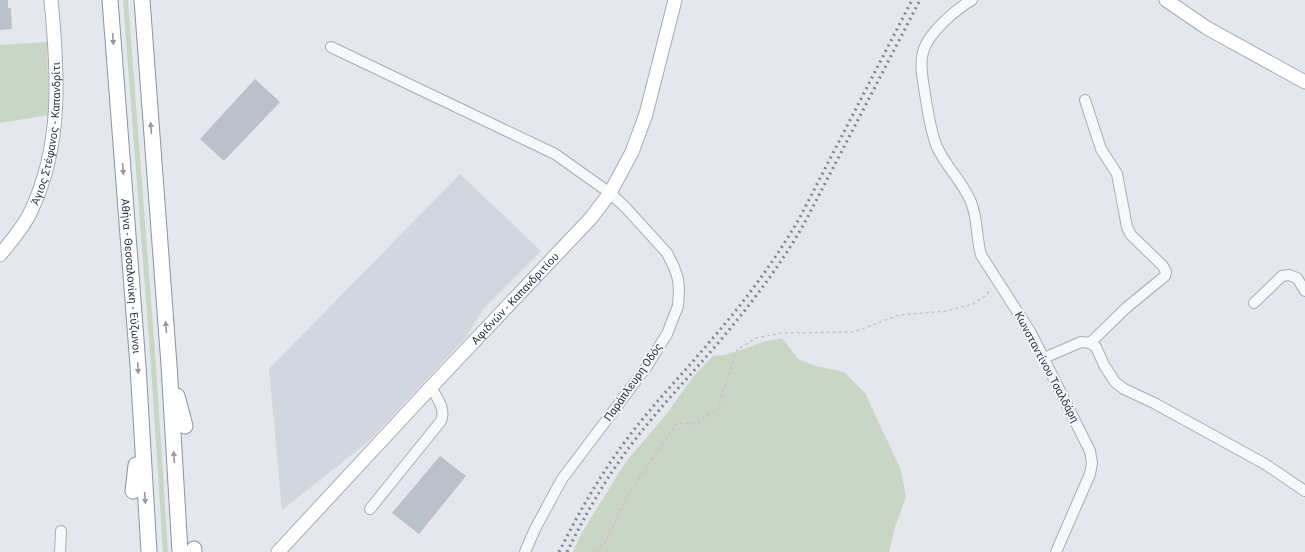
<svg xmlns="http://www.w3.org/2000/svg" width="1305" height="552" viewBox="0 0 1305 552" font-family="Roboto,sans-serif">
<style>
.built{fill:#d2d6de}
.green{fill:#c9d6c5}
.building{fill:#bbc0ca}
.lines{fill:none;stroke-linecap:round;stroke-linejoin:round}
.minor-casing{stroke:#a9aeb7;stroke-width:12}
.major-casing{stroke:#a3abb8;stroke-width:15}
.highway-casing{stroke:#8b94a3;stroke-width:17}
.path{stroke:#c2c5cb;stroke-width:1.5;stroke-dasharray:3 3;stroke-linecap:butt}
.minor{stroke:#f7f8fa;stroke-width:10}
.major{stroke:#fff;stroke-width:13}
.highway{stroke:#fff;stroke-width:15}
.rail{stroke:#7d8696;stroke-width:3;stroke-dasharray:2 4;stroke-linecap:butt}
.oneway{fill:#959aa2}
.labels{text-anchor:middle;stroke-width:4;stroke-linejoin:round;paint-order:stroke}
.street-label{font-size:11px;fill:#2b3445;stroke:#f4f6f9}
</style>
<rect width="100%" height="100%" fill="#e4e7ec"/>
<path class="built" d="M460,174l81,77 -58,58 -16,27 -98,105 -87,69 -13,-141z"/>
<g class="green">
<path d="M123,0h5l28,366 12,186h-5l-12,-186z"/>
<path d="M47,42l2,73 -49,8v-78z"/>
<path d="M782,338l16,21 17,7 29,6 21,21 13,28 23,49 5,27 -11,30 -6,25h-316l8,-18 44,-71 43,-51 25,-35 20,-21 11,-1 23,-7 15,-6z"/>
</g>
<g class="building">
<path d="M0,0h8v8h3l1,21 -12,1z"/>
<path d="M255,79l25,23 -56,59 -24,-22z"/>
<path d="M440,456l26,20 -47,58 -27,-21z"/>
</g>
<g class="lines">
<g class="minor-casing">
<g id="minor">
<path d="M972,0c-16,9 -44,33 -49,52 -4,15 1,33 3,48 2,13 6,35 11,47 9,20 26,35 34,55 7,17 5,35 10,53l50,78 59,118 2,12 -2,11 -34,78"/>
<path d="M331,47l224,107 55,39 16,15 41,45 7,14 4,12 1,11 -1,16 -11,28 -22,35 -83,110 -27,50 -10,23"/>
<path d="M1085,100l16,49 16,25 10,53 4,8 32,31 3,6 -1,4 -39,32 -36,35"/>
<path d="M1254,303l28,-27 7,-1 8,3 8,13"/>
<path d="M1044,358l37,-16 9,1 6,4 8,18 11,17 9,7 30,14 111,61 40,27"/>
<path d="M370,509l71,-88c5,-12 -4,-23 -10,-34"/>
<path d="M60,552l1,-21"/>
</g>
</g>
<g class="major-casing">
<g id="major">
<path d="M1166,0l41,28 98,54"/>
<path id="s1" d="M0,255c10,-13 23,-27 30,-42 33,-67 28,-141 21,-213"/>
<path id="s2" d="M278,552l153,-165 160,-169 19,-25 22,-41 14,-38 29,-114"/>
</g>
</g>
<g class="highway-casing">
<g id="highway">
<path id="s3" d="M110,0l28,366 11,186"/>
<path d="M142,0l27,365 11,187"/>
<path d="M177,396l8,30"/>
<path d="M133,491l3,-26"/>
<path d="M194,549v3"/>
</g>
</g>
<path class="path" d="M596,552l10,-11 21,-45 50,-73 19,1 22,-16 19,-58 19,-12 26,-5 72,-1 45,-17 47,-4 27,-7 14,-9 3,-7"/>
<use href="#minor" class="minor"/>
<use href="#major" class="major"/>
<use href="#highway" class="highway"/>
<g class="rail">
<path d="M559,552c19,-38 40,-75 65,-109 27,-37 59,-69 88,-104 33,-38 62,-77 87,-120l113,-219"/>
<path d="M567,552c18,-37 39,-74 64,-107 27,-36 59,-69 88,-103 32,-38 61,-76 85,-118l116,-224"/>
</g>
</g>
<defs><path id="oneway-solid" d="M-6-.8H1V-3.2L6.5 0L1 3.2V.8H-6Z"/></defs>
<g class="oneway">
<use href="#oneway-solid" transform="translate(113 39) rotate(86)"/>
<use href="#oneway-solid" transform="translate(151 128) rotate(-94)"/>
<use href="#oneway-solid" transform="translate(123 169) rotate(86)"/>
<use href="#oneway-solid" transform="translate(166 327) rotate(-94)"/>
<use href="#oneway-solid" transform="translate(138 368) rotate(87)"/>
<use href="#oneway-solid" transform="translate(174 457) rotate(-94)"/>
<use href="#oneway-solid" transform="translate(145 498) rotate(86)"/>
</g>
<g class="labels">
<g class="street-label">
<text dy="4" stroke="none"><textPath href="#s1" startOffset="134">Άγιος Στέφανος - Καπανδρίτι</textPath></text>
<text dy="4" stroke="none"><textPath href="#s3" startOffset="277">Αθήνα - Θεσσαλονίκη - Εύζωνοι</textPath></text>
<text dy="4" stroke="none"><textPath href="#s2" startOffset="347">Αφιδνών - Καπανδριτίου</textPath></text>
<text transform="translate(1047 367) rotate(62)" y="4">Κωνσταντίνου Τσαλδάρη</text>
<text transform="translate(633 382) rotate(-55)" y="4">Παράπλευρη Οδός</text>
</g>
</g>
</svg>
